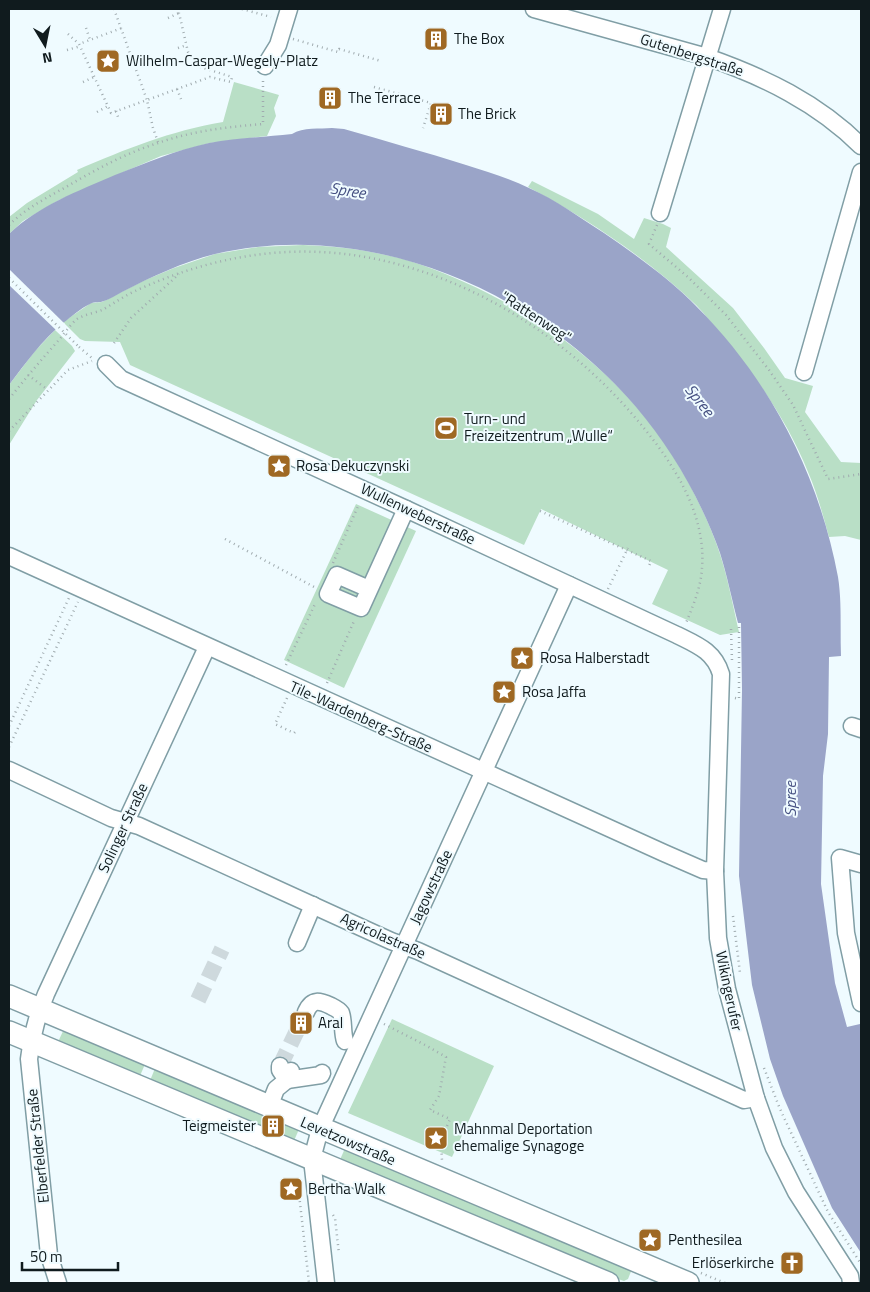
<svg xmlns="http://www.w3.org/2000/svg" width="870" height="1292" viewBox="0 0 870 1292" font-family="'Titillium Web',sans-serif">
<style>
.green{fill:#b9dfc6}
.water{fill:#9aa4c8}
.pier{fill:#effbff}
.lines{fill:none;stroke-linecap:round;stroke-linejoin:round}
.minor-tunnel{stroke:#ced9dd;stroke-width:16;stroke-dasharray:16 8;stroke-linecap:butt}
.minor-casing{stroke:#809ea5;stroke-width:19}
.major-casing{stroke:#809ea5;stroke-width:24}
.path{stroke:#a0abaf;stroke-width:2.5;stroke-dasharray:1 4;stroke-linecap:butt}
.minor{stroke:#fff;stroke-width:16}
.major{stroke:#fff;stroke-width:21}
.path-bridge{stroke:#a0abaf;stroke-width:2.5;stroke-dasharray:1 4;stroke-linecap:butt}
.labels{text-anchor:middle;stroke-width:4;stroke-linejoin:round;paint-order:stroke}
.poi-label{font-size:15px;fill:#101b1e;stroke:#effbff;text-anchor:start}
.street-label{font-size:15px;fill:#101b1e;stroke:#effbff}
.water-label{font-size:16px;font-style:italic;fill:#444f81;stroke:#effbff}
</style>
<rect width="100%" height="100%" fill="#effbff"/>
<g class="green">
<path d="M234,82l45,13 -5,13 2,8 -9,20 -57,7 -49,13 -102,44 -36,21 -14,13v-17l18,-14 51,-31 -1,-2c49,-21 93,-39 146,-48z"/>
<path d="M532,181l66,33 36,25 10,-21 19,6 8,4 -5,19 67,61 31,40 21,30 28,8 -8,26 36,50 20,1v77l-16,-4 -16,1c-6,-22 -12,-44 -21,-65 -20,-50 -51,-94 -85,-135 -9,-10 -17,-22 -27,-32 -48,-46 -110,-87 -168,-118z"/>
<path d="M303,245c26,1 52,3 78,9 29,5 56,16 83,28 92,41 173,106 222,196 13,24 26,51 34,76 8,25 13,52 19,78l-19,3 -68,-31 16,-34 -127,-61 -17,36 -394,-180 -10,-23 -35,-1 -5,-2 -17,-17 28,-19 11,-1 41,-21 31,-13 41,-14 43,-7z"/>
<path d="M55,330l17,16 3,5 -38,49 -28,45v-60l26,-34z"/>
<path d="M356,504l60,27 -72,157 -60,-28z"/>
<path d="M392,1019l102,47 -42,91 -104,-44z"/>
<path d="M65,1027l81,35 -7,16 -82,-34z"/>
<path d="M156,1066l144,61 -7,16 -144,-60z"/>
<path d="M346,1146l286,123 -4,10 -4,2 -6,-2 -279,-117z"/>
</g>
<path class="water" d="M332,128l12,1c41,12 81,23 122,36 21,7 43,13 63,23 27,12 50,29 75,45 32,22 66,46 93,74 73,73 122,168 141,270 4,25 2,53 3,79l-12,1 -1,77 -5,42 -2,108 14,99 12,44 13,-3 1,4v225l-29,-45 -49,-112 -13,-37 -18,-74 -13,-109 3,-186 -1,-67h-3c-6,-23 -11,-48 -18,-70 -19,-53 -48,-104 -84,-146 -100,-117 -268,-189 -421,-153 -32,8 -64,23 -93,38 -6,3 -12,7 -18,9 -4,2 -9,0 -14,3 -9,4 -19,13 -27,19 -21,17 -38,41 -54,62v-151c29,-28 69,-43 106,-59 31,-12 61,-25 94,-32 27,-5 56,-6 83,-9 11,-7 28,-5 40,-6z"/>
<path class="pier" d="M9,269l56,55 -8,7 -48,-46z"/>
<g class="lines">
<g class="minor-tunnel">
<path d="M198,1000l24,-51"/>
<path d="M280,1066l26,-54"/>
</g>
<g class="minor-casing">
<g id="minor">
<path d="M534,9l173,48c57,20 111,46 154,89"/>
<path d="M265,66l13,-21 11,-36"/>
<path d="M660,213l62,-204"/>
<path d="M106,364l15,15 285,130 271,126c20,10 37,16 44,39l-6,197 3,67 9,51 29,109 18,50 22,44 54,84 1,7"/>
<path d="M804,372l57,-200"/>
<path d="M9,556l655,297 39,17 12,1"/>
<path d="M369,589l-32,-14 -9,19 33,14 45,-99"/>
<path d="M852,726l9,3"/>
<path d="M9,770l102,48 28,8 252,115 27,10 326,149 12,-2"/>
<path d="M861,864l-21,-6 6,75 15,70"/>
<path d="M297,943l16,-38"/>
<path d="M306,1012c6,-14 14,-11 25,-6 4,2 8,4 10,7 3,9 1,19 4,28"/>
<path d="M280,1066v4l7,10 34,-5 1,-2"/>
<path d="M269,1107l7,-18 11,-9 4,-9"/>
<path d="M58,1283l-9,-28 -20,-196c3,-23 8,-44 17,-65l161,-347"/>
<path d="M326,1283l-14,-124 8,-30 249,-544"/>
</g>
</g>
<g class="major-casing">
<g id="major">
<path d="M9,996l679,287"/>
<path d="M9,1032l599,251"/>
</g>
</g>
<g class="path">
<path d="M114,9l33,91 -36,13 -32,-69 43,-16"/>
<path d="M242,9l29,8"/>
<path d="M168,18l11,-5"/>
<path d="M86,28l4,12"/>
<path d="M68,34l11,10"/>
<path d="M293,39l45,13 1,-3 42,12"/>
<path d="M178,48l9,-3"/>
<path d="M67,50l14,-4"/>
<path d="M83,82l11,-5"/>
<path d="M374,87l57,16 -8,25"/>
<path d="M177,89l4,10"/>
<path d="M116,111l3,9"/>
<path d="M97,112l11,-6"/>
<path d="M158,142l-5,-14 -6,-28 63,-23 21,5 1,-5 -35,-11 -9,-14 -9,-39 1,-4"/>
<path d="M9,225c16,-16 37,-27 57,-38 29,-17 60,-34 92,-44 34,-12 69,-16 105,-19v-46"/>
<path d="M657,225l-8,19 40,34 37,37 43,55 24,35 35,74 33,-5"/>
<path d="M114,343l17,-25 48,-44"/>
<path d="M79,347l14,12"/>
<path d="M28,375l20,15"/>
<path d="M9,399c16,-20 32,-39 49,-58 6,-7 12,-16 19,-22 8,-5 19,-6 27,-10 10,-6 19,-12 29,-17 75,-35 155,-50 238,-34 112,22 211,90 280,179 29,37 55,83 51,131 -1,19 -9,38 -16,55"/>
<path d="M9,431l59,-61 24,-9"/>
<path d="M540,511l111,50 -2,5"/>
<path d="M225,539l91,49"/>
<path d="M333,563l26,-59"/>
<path d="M608,589l20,-41"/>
<path d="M731,629l1,32"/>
<path d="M286,665l30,-63"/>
<path d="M327,683l27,-62"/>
<path d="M287,698l-12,26 19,9 2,-2"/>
<path d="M735,698l4,1v-73"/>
<path d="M9,726l60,-128"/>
<path d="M9,747l69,-145"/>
<path d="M733,916l7,57"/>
<path d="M384,1024l43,22 19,11 -7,39 -9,14 20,9 -9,21 1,21"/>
<path d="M764,1068l16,41 48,103 33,52"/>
<path d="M301,1192l-2,2 10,89"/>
<path d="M333,1215l2,3 4,36"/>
<path d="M701,1273l24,10"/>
</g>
<use href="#minor" class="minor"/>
<use href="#major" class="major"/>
<path class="path-bridge" d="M9,278l70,69"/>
</g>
<defs>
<g id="building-square" transform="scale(1.25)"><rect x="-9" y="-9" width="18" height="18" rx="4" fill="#9f6823" stroke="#effbff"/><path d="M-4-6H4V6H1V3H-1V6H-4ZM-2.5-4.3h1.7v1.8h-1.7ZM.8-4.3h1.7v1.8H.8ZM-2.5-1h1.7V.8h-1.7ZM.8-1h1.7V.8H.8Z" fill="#fff"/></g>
<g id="sight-square" transform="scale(1.25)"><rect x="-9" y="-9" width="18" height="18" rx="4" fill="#9f6823" stroke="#effbff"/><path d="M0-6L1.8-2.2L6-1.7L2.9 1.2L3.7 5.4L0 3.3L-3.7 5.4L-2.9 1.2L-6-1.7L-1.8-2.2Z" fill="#fff"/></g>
<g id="stadium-square" transform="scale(1.25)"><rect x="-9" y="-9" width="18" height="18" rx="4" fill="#9f6823" stroke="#effbff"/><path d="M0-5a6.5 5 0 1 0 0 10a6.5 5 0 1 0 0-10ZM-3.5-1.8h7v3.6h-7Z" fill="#fff"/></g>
<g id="church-square" transform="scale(1.25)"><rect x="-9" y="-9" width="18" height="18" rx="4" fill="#9f6823" stroke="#effbff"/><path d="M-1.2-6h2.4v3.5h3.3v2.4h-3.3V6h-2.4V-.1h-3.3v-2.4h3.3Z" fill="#fff"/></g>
</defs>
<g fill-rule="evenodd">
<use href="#building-square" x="436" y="39"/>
<use href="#sight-square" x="108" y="61"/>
<use href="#building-square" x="330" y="98"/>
<use href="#building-square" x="441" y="114"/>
<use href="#stadium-square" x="446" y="428"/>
<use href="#sight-square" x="279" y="466"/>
<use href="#sight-square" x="522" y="658"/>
<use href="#sight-square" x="504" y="692"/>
<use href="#building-square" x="301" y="1023"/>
<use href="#building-square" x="273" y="1126"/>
<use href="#sight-square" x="436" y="1138"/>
<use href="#sight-square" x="291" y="1189"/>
<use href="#sight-square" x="650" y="1240"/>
<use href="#church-square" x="792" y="1263"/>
</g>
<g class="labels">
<g class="poi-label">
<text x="454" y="44">The Box</text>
<text x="126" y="66">Wilhelm-Caspar-Wegely-Platz</text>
<text x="348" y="103">The Terrace</text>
<text x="458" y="119">The Brick</text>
<text x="464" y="424">Turn- und<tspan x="464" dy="17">Freizeitzentrum „Wulle“</tspan></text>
<text x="296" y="471">Rosa Dekuczynski</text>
<text x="540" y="663">Rosa Halberstadt</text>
<text x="522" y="697">Rosa Jaffa</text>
<text x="318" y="1028">Aral</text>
<text x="256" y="1131" text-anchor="end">Teigmeister</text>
<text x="454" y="1134">Mahnmal Deportation<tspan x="454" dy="17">ehemalige Synagoge</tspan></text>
<text x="308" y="1194">Bertha Walk</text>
<text x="668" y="1245">Penthesilea</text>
<text x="774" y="1268" text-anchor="end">Erlöserkirche</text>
</g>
<g class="street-label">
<text transform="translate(692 55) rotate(18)" y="5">Gutenbergstraße</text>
<text transform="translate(536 317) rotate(33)" y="5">"Rattenweg"</text>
<text transform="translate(418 514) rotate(25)" y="5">Wullenweberstraße</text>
<text transform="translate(361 717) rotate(24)" y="5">Tile-Wardenberg-Straße</text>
<text transform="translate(123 828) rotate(-65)" y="5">Solinger Straße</text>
<text transform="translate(431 887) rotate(-65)" y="5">Jagowstraße</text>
<text transform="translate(383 936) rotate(24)" y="5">Agricolastraße</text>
<text transform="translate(729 991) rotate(78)" y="5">Wikingerufer</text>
<text transform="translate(348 1141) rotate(23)" y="5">Levetzowstraße</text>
<text transform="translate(38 1146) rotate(-96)" y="5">Elberfelder Straße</text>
</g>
<g class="water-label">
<text transform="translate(348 190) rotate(9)" y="6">Spree</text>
<text transform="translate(700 400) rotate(52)" y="6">Spree</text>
<text transform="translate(790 799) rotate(-90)" y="6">Spree</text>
</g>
</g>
<rect width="870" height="1292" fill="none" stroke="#101b1e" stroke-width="20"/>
<g transform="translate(45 45) rotate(170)" stroke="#effbff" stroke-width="4" paint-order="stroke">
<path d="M0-4L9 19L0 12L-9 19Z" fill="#101b1e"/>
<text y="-8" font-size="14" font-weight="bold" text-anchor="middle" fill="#101b1e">N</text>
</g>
<path d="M22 1262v8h96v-8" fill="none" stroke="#101b1e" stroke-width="2.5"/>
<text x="30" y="1262" font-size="15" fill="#101b1e" stroke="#effbff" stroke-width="4" paint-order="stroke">50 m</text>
</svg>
